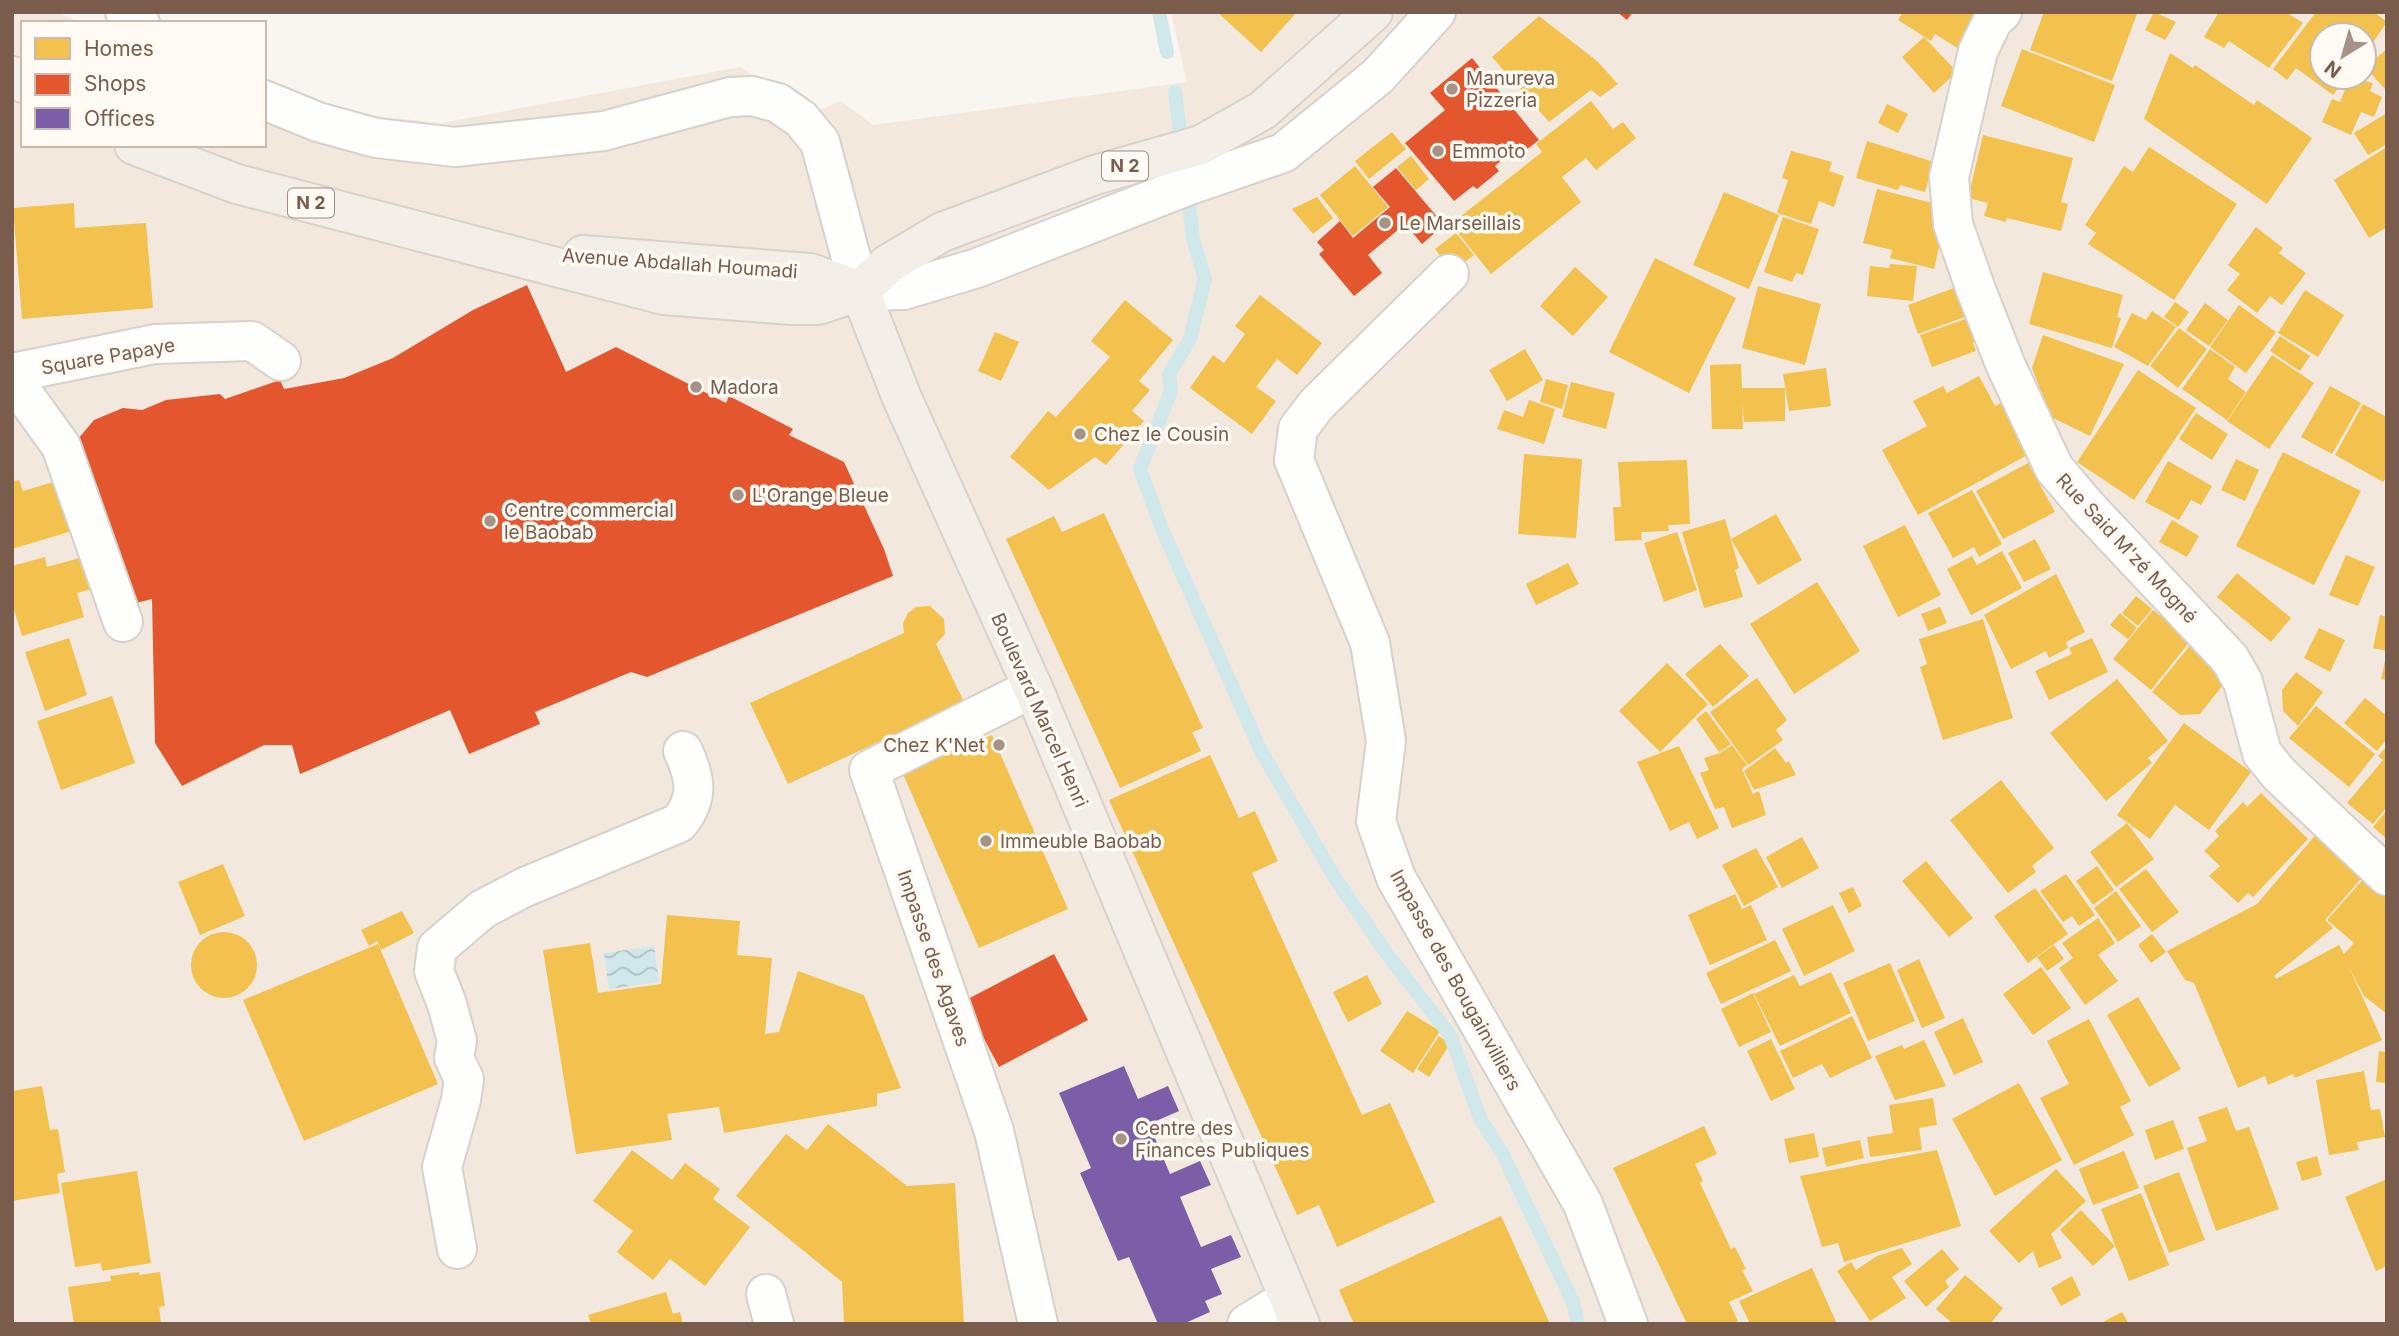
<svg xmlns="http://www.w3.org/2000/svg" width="2399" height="1336" viewBox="0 0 2399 1336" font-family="Inter,sans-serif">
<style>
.residential{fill:#f2e8de;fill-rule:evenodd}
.water{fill:url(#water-waves)}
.homes{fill:#f2c14e}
.shops{fill:#e4572e}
.offices{fill:#7b5ea7}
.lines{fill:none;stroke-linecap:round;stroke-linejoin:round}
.stream{stroke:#d0e8ea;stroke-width:14}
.minor-casing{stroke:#d7d1cb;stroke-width:42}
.major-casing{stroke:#dad1cc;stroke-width:42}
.minor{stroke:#fefefd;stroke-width:38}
.major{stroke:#f3eee8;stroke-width:38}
.poi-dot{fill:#a69286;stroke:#fffaf3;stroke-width:2.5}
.labels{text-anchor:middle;stroke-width:7;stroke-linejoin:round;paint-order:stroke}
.shield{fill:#fffaf3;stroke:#a28b7f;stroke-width:2}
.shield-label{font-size:18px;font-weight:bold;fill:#7a5c4d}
.poi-label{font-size:19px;fill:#7a5c4d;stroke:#fffaf3;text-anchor:start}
.street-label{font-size:19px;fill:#7a5c4d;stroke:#fffaf3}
</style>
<defs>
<pattern id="water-waves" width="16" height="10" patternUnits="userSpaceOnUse" patternTransform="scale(1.75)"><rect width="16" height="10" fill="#d0e8ea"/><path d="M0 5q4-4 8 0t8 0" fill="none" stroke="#aebfc0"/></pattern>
</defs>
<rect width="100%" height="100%" fill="#f9f5f0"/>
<path class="residential" d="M12,12h44l26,11h-59v122h241v-52l100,22 78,8 298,-56 75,45 26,-11 32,24 314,-43 -16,-70h1216v1312h-2375zM2322,35h42v42h-42z"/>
<path class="water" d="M654,946l5,36 -50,7 -5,-36z"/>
<g class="homes">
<path d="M1217,12h80l-36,40z"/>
<path d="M1903,12h71l-15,37 -24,-15 -4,7 -33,-21z"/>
<path d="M2044,12l93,2 -25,67 -82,-31z"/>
<path d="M2154,12l22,10 -11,18 -20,-10z"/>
<path d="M2219,12h67l17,11 -34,45 -40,-27 -5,7 -20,-11z"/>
<path d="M2316,12h58l13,10 -23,33v-20h-42v42h25l-14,18 -37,-27 -9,12 -14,-11z"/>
<path d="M1539,16l58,45 21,23 -18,13 -9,-7 -42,32 -57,-65z"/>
<path d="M1924,37l33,35 -23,21 -32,-36z"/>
<path d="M2022,49l93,36 -21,57 -93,-36z"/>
<path d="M2387,49v39l-2,1 -20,-22z"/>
<path d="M2170,53l23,15 2,-3 59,40 3,-5 55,38 -45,66 -123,-85z"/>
<path d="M2350,77l23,6 -3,8 12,6 -8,20 -13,-5 -10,23 -29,-13 10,-23 8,3z"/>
<path d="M1591,101l22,28 10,-7 13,16 -40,32 -10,-12 -24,19 19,25 -90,72 -40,-50 91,-72 -6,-8z"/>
<path d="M1887,104l21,10 -10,19 -20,-10z"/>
<path d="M2387,113v31l-19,11 -14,-22z"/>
<path d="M1392,132l14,17 -37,30 -14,-18z"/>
<path d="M1983,135l90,23 -12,44 7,2 -7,27 -54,-13 -1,4 -22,-6 4,-13 -20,-5z"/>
<path d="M1867,141l67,21 -9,30 -25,-7 -2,5 -42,-12z"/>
<path d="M2149,147l88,57 -63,96 -86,-56 8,-11 -11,-8 39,-59 9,6z"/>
<path d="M2387,147v80l-18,11 -35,-58z"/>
<path d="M1791,151l41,11 -3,9 15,5 -10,31 -15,-6 -8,23 -34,-11 11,-33 -6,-2z"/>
<path d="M1411,156l18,23 -13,11 -19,-23z"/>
<path d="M1355,166l33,41 -35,29 -33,-41z"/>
<path d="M1877,189l63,16 -6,23 9,2 -9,39 -44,-11 2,-8 -29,-7z"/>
<path d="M1724,192l55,23 -30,74 -56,-24z"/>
<path d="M1317,197l16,21 -20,16 -21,-25z"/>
<path d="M74,203l1,25 71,-5 7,85 -131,11 -9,-111z"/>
<path d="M1783,217l36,12 -16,46 -7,-2 -4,9 -28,-10z"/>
<path d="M2256,227l27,21 -4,5 27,20 -24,32 -12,-9 -13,17 -30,-23 13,-16 -12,-9z"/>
<path d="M1456,233l18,22 -21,16 -18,-22z"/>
<path d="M1655,258l81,40 -47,95 -80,-41z"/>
<path d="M1890,264l27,2 -4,35 -46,-5 3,-30 19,2z"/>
<path d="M1575,267l33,30 -35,39 -33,-30z"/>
<path d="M2043,272l80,23 -6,22 4,1 -9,30 -83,-24z"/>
<path d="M1962,285l11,29 -55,20 -10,-29z"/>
<path d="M1758,286l63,18 -16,61 -63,-17z"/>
<path d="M2305,290l39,25 -26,42 -40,-24z"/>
<path d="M1260,295l62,48 -25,32 -20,-16 -21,28 20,14 -24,33 -62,-46 23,-33 11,8 21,-29 -10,-8z"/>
<path d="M1125,300l48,40 -34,41 11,9 -18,21 12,10 -38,44 -11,-8 -46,33 -39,-33 38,-46 8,6 54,-60 -19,-16z"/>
<path d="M2175,302l14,10 -11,15 -14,-10z"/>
<path d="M2205,303l23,17 -19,26 -23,-16z"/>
<path d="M2239,305l37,27 -30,41 -36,-26z"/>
<path d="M2152,311l24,16 -28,39 -34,-19 18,-34 14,7z"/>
<path d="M1974,316l9,24 -10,3 3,8 -44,16 -12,-32z"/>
<path d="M2179,328l28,21 -29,39 -28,-22z"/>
<path d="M995,332l24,10 -18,39 -23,-10z"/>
<path d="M2043,335l81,29 -34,72 -39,-19 -19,-49z"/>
<path d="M2280,336l30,20 -10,15 -30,-20z"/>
<path d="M1525,349l18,31 -36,21 -18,-31z"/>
<path d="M2210,349l25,18 -7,12 18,13 -19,28 -45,-31z"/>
<path d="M2272,355l42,28 -45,66 -42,-28z"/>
<path d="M1741,364l1,24h43v33l-41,1 -2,-18 1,25h-31l-2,-64z"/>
<path d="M1826,368l5,38 -42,5 -6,-37z"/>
<path d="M2138,370l58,38 -62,92 -57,-38z"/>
<path d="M1979,376l16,30 8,-4 28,51 -113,62 -36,-65 45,-24 -14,-25 30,-15 4,7z"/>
<path d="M1546,379l22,6 -6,24 -22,-7z"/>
<path d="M1571,382l44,11 -9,36 -44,-12z"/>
<path d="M2330,386l31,17 -29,51 -31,-17z"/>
<path d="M1529,400l26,9 -11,35 -47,-15 7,-19 19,7z"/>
<path d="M2363,404l24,13v59l-4,6 -48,-27z"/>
<path d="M2196,413l32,21 -16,26 -33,-21z"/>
<path d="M2283,452l78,39 -47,94 -78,-39z"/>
<path d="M1524,454l58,5 -6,79 -58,-4z"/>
<path d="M2236,459l23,11 -14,31 -24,-11z"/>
<path d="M1687,460l3,64 -22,1 1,6 -28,1 1,8 -27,1 -2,-34h8l-3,-45z"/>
<path d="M2168,461l44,25 -11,19 -10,-5 -12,20 -34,-18z"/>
<path d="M2028,463l27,49 -52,27 -27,-48z"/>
<path d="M19,480l4,11 34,-10 15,50 -60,18v-67z"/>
<path d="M1972,490l30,54 -23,13 -5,-10 -21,11 -25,-45z"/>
<path d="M1104,513l99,215 -11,4 9,19 -81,37 -114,-249 48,-23 8,16z"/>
<path d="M1776,514l26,46 -44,25 -27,-46z"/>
<path d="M1725,519l14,49 -4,2 8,27 -39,11 -22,-76z"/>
<path d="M2172,520l27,16 -12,21 -28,-15z"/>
<path d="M1905,525l36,70 -43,22 -35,-71z"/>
<path d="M1677,532l20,58 -33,12 -20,-59z"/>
<path d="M2035,539l16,30 -27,13 -16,-29z"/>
<path d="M2002,551l20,37 -51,27 -24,-46 25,-13 5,9z"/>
<path d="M2346,555l29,12 -17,39 -29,-11z"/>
<path d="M45,557l2,10 36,-10 9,32 -15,4 7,24 -62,19 -10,-33v-37z"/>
<path d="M1568,563l11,21 -43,21 -10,-21z"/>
<path d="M2237,573l54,45 -20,24 -54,-45z"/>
<path d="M2056,574l29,58 -19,10 2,6 -19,10 -3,-7 -35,18 -27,-54z"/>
<path d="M1817,582l43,69 -66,43 -44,-70z"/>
<path d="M2136,596l16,13 -14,17 -16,-13z"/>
<path d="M930,606l14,13 1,15 -9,10 28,58 -176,82 -38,-81 154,-70 -1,-10 5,-10 8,-6z"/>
<path d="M1940,607l7,16 -19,8 -7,-17z"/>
<path d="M2153,610l38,30 -40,50 -38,-31z"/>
<path d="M2120,613l17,15 -9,11 -18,-14z"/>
<path d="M2380,615l7,2v34l-14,-3z"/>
<path d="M1983,619l30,99 -70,22 -23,-73 7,-3 -8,-25z"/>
<path d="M2319,628l26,12 -15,32 -26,-14z"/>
<path d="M69,638l18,57 -42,16 -20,-59z"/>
<path d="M2092,638l16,34 -59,28 -14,-29 37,-17 -3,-6z"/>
<path d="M2192,643l39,32 -31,39 -20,1 -28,-23z"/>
<path d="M1720,644l29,32 -36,31 -28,-33z"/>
<path d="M2386,657l1,1v22l-6,-1z"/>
<path d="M1667,663l41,41 -48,48 -41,-41z"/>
<path d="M2296,672l27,20 -25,34 -15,-15 -1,-21z"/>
<path d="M1757,678l30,42 -11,10 7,10 -35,25 -38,-53z"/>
<path d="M2117,679l51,62 -20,17 4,5 -46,38 -56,-68z"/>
<path d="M112,696l23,67 -74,27 -24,-69z"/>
<path d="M2365,698l22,18v23l-10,12 -33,-28z"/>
<path d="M2316,706l59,48 -26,33 -60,-49z"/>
<path d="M1706,711l25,33 -12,8 -23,-33z"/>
<path d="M2184,723l67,49 -42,58 -34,-25 -25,34 -33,-24z"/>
<path d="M992,735l76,174 -89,39 -76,-174z"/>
<path d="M1732,745l15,20 -5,4 11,25 6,-3 7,24 -34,13 -8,-21 -9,2 -15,-36 9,-3 -5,-12 16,-5z"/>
<path d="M1679,746l40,82 -22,11 -8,-17 -19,9 -33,-69z"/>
<path d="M2387,746v61l-14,17 -26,-21 36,-43 -5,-4z"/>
<path d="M1775,748l11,15 3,-2 7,14 -42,15 -10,-19z"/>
<path d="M1210,755l29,63 16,-7 23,50 -26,12 110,242 28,-12 45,99 -98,45 -18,-42 -22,10 -188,-415z"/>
<path d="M2001,780l53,68 -22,18 4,6 -28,21 -58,-73z"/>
<path d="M2261,793l47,46 -55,58 -5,-4 -10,10 -29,-27 11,-10 -16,-15 15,-15 -4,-5 28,-29 4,5z"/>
<path d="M2387,810v29l-14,-12z"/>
<path d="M2127,823l27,36 -38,28 -26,-35z"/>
<path d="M2319,831l47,42 -41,47 8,8 -59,48 2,3 63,-34 5,9 10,-11 -27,-23 39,-44 21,18v120l-23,-18 -16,-31 34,75 -87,38 -2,-4 -25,11 -3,-9 -27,12 -44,-105 -9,-3 -18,-29 90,-47z"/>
<path d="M1802,837l17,31 -37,20 -16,-31z"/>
<path d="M1756,848l22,39 -34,19 -22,-41z"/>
<path d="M1926,861l47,57 -24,19 -47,-56z"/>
<path d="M223,864l22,52 -45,19 -22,-53z"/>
<path d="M2097,866l17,24 -21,15 -17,-24z"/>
<path d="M2146,869l33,43 -27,20 -33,-43z"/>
<path d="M2066,874l29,41 -16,11 -7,-10 -9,6 -23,-31z"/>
<path d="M1853,887l9,19 -13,7 -10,-20z"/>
<path d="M2035,888l33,46 -40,29 -34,-47z"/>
<path d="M2116,891l25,35 -23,16 -24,-34z"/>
<path d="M1735,894l7,15 9,-4 16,35 -57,25 -22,-50z"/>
<path d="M1833,905l22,46 -51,25 -22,-47z"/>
<path d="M402,911l12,22 -33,17 -4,-9 -8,5 -8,-16z"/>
<path d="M667,915l73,6 -3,34 35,3 -7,76 14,-2 19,-61 66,24 37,93 -24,6v12l-153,27 -5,-26 -52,7 5,26 -96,14 -33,-204 47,-7 8,50 63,-9z"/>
<path d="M2098,918l17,25 -17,12 20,26 -33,24 -26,-37 14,-10 -11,-15z"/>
<circle cx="224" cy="965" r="33"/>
<path d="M2152,934l14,18 -15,11 -13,-18z"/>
<path d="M1775,940l16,31 -70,33 -15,-31z"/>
<path d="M378,944l60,140 -134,57 -61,-141z"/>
<path d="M2054,945l10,14 -17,12 -10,-14z"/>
<path d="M1919,959l26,59 -23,10 -25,-58z"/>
<path d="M1890,963l25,58 -47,20 -25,-58z"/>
<path d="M2041,967l30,41 -38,27 -30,-41z"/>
<path d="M1831,972l20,41 -71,33 -26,-52 40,-19 6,11z"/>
<path d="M1367,975l15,29 -34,18 -15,-30z"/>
<path d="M1753,993l18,39 -32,15 -18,-38z"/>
<path d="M2138,997l43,72 -32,18 -42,-72z"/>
<path d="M1407,1011l33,20 -27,42 -33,-22z"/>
<path d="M1852,1016l20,42 -42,20 -8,-14 -29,14 -13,-27z"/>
<path d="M1963,1018l20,44 -29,13 -20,-43z"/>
<path d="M2089,1019l42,82 -11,6 14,28 -60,30 -34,-67 29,-14 -22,-43z"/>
<path d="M1439,1036l11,8 -21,33 -12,-8z"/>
<path d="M1771,1039l24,50 -24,12 -24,-50z"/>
<path d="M1924,1040l22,46 -51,14 -20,-44 27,-11 2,4z"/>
<path d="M2379,1051l8,1v31l-11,-1z"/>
<path d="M2364,1071l7,39 9,-1 5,28 -28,5 2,8 -30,5 -13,-75z"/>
<path d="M2019,1083l43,77 -67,36 -43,-77z"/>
<path d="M42,1086l8,44 8,-1 7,43 -8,2 3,19 -48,8v-110z"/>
<path d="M1933,1098l4,27 -18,3 3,22 -52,7 -3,-20 26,-4 -4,-28z"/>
<path d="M2227,1107l9,24 13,-4 30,82 -63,22 -29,-83 20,-7 -9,-24z"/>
<path d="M2173,1120l11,29 -29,11 -10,-30z"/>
<path d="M828,1124l79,62 48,-3 9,141h-120l-2,-42 -106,-86 50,-62 21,16z"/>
<path d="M1704,1126l13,28 -22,10 8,17 -3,2 31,66 4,-2 11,22 -4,1 11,21 -24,11 9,19 -7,3h-44l-74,-156z"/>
<path d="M1814,1133l5,24 -30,6 -5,-24z"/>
<path d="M1860,1140l4,18 -38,9 -4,-19z"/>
<path d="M632,1150l40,30 13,-17 35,26 -7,10 37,28 -45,59 -35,-27 -17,21 -36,-28 16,-21 -40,-30z"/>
<path d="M1937,1150l24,76 -117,36 -6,-19 -16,4 -22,-71z"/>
<path d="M2124,1151l15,37 -46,17 -14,-36z"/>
<path d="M2317,1156l5,19 -20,6 -6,-19z"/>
<path d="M2056,1169l30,32 -35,33 11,24 -23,10 -6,-17 -14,12 -30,-32z"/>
<path d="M137,1171l14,92 -49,8 -1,-8 -26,4 -14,-84z"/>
<path d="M2179,1172l26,68 -36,13 -26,-67z"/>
<path d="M2387,1179v87l-11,5 -31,-74z"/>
<path d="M2141,1193l28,72 -40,16 -28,-72z"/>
<path d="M2081,1210l34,36 -22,20 -33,-36z"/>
<path d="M1501,1216l49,108h-196l-15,-34z"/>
<path d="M1902,1248l10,16 -20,13 14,21 -36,23 -33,-50 14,-9 5,8 21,-14z"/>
<path d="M1942,1249l17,20 -14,12 4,6 -23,20 -22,-26z"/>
<path d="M1812,1268l25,56h-87l-11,-23z"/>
<path d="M139,1272v3l21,-3 5,34 -6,1 2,17h-87l-6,-37 43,-6 -1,-5z"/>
<path d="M1965,1275l38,33 -13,16h-37l-17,-15z"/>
<path d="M2072,1276l9,19 -20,11 -10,-18z"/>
<path d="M666,1292l7,22 7,-2 3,12h-92l-3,-9z"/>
<path d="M2122,1312l7,12h-30z"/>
</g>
<g class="shops">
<path d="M1617,12h16l-6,8z"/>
<path d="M1472,58l67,82 -23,18 -5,-6 -16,14 4,5 -22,18 -4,-3 -19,15 -49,-58 40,-33 -15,-17z"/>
<path d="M1396,168l48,57 -22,19 -17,-20 -37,31 14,18 -28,23 -35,-42 5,-4 -7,-8 23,-21 13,17 37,-31 -17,-20z"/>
<path d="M527,285l39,87 50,-25 110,56 3,-7 64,33 -4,6 55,27 40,87 9,27 -246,101 -16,-5 -96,40 5,12 -71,30 -19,-44 -150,64 -8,-29h-28l-82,41 -27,-43 -3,-144 -16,4 -58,-164 16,-19 29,-12 19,2 24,-10 54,-6 5,5 55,-19 4,9 60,-11 49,-20 80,-48z"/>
<path d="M1054,954l34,66 -89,47 -35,-66z"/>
</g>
<path class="offices" d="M1124,1066l14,33 30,-13 11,25 -30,13 21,50 30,-13 11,24 -31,12 21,50 30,-12 10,22 -30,12 11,25 -17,7 5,11 -27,12h-25l-29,-67 -11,4 -38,-88 11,-5 -32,-75z"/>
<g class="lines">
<g class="stream">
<path d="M1159,12l8,40"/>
<path d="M1175,92l7,56"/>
<path d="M1187,189l6,50 12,40 -15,60 -21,35 2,17 -31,78 22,60 99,222 74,127 52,76 63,81 30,83 22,35 71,149 5,22"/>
</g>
<g class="minor-casing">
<g id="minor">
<path d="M125,12l15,11"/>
<path d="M2002,12l-9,8 -15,31 -29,126 4,47 23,66 30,76 48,102 33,39 143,152 13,23 19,71 17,21 108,102"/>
<path d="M264,100l54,22 58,16 79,9 149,-16 126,-34 22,-1 26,7 23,16 19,23 40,149 44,-1 73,-22 210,-82 96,-33 95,-77 58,-64"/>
<path d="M1449,274l-133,131 -18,24 -4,31 76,183 16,98 -10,80 20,57 187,326 45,120"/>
<path d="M12,373l143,-29 97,-3 29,20"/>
<path d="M12,378l49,68 62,176"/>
<path d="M1033,688l-164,82 125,361 44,193"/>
<path d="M457,1249l-15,-82 19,-67 3,-21 -10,-21 3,-17 -10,-37 -13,-33 3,-23 46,-39 42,-22 154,-64c20,-25 17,-44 4,-72"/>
<path d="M766,1294l8,30"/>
<path d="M1247,1324l42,-26"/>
</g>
</g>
<g class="major-casing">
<g id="major">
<path d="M12,76l11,7"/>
<path d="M134,145l103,39 427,111 127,10h27l42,-14 28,-27 54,-32 153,-57 106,-30 62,-35 110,-98"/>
<path d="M583,255l227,18 50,18"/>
<path d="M860,291l42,107 131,290 267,636"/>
</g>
</g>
<use href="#minor" class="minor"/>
<use href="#major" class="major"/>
</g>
<g class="poi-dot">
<circle cx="1452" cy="89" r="7"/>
<circle cx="1438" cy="151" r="7"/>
<circle cx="1385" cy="223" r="7"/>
<circle cx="696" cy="387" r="7"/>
<circle cx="1080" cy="434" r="7"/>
<circle cx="738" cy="495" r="7"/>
<circle cx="490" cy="521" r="7"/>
<circle cx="999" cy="745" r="7"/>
<circle cx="986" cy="841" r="7"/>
<circle cx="1121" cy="1139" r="7"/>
</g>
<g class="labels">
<g class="shield">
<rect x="1102" y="151.5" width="46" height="29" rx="5"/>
<rect x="288" y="188.5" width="46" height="29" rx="5"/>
</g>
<g class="shield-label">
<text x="1125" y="172">N 2</text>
<text x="311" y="209">N 2</text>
</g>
<g class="poi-label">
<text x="1466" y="85">Manureva<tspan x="1466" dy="22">Pizzeria</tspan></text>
<text x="1452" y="158">Emmoto</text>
<text x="1399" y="230">Le Marseillais</text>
<text x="710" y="394">Madora</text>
<text x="1094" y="441">Chez le Cousin</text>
<text x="752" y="502">L'Orange Bleue</text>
<text x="504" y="517">Centre commercial<tspan x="504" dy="22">le Baobab</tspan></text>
<text x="985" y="752" text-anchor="end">Chez K'Net</text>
<text x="1000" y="848">Immeuble Baobab</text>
<text x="1135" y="1135">Centre des<tspan x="1135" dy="22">Finances Publiques</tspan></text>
</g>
<g class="street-label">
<text transform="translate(680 263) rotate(4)" y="7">Avenue Abdallah Houmadi</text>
<text transform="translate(108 356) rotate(-10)" y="7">Square Papaye</text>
<text transform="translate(2127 548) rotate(47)" y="7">Rue Said M'zé Mogné</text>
<text transform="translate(1040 710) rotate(66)" y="7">Boulevard Marcel Henri</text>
<text transform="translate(934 958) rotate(71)" y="7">Impasse des Agaves</text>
<text transform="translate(1456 980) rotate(61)" y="7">Impasse des Bougainvilliers</text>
</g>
</g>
<rect width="2399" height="1336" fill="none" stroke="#7a5c4d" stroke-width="28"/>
<rect x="21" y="21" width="245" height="126" fill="#fffaf3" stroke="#cabbb1" stroke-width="2"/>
<rect x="35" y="38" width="35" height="21" fill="#f2c14e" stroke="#cabbb1" stroke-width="2"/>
<text x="84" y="56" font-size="21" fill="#7a5c4d">Homes</text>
<rect x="35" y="74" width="35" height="21" fill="#e4572e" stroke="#cabbb1" stroke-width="2"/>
<text x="84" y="91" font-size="21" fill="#7a5c4d">Shops</text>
<rect x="35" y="108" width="35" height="21" fill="#7b5ea7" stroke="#cabbb1" stroke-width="2"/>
<text x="84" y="126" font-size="21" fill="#7a5c4d">Offices</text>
<g transform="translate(2343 56) rotate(217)"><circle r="33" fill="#fffaf3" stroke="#cabbb1" stroke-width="2"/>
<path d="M0-5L12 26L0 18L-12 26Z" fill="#a69286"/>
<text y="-10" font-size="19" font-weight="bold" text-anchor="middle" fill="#7a5c4d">N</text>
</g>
</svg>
